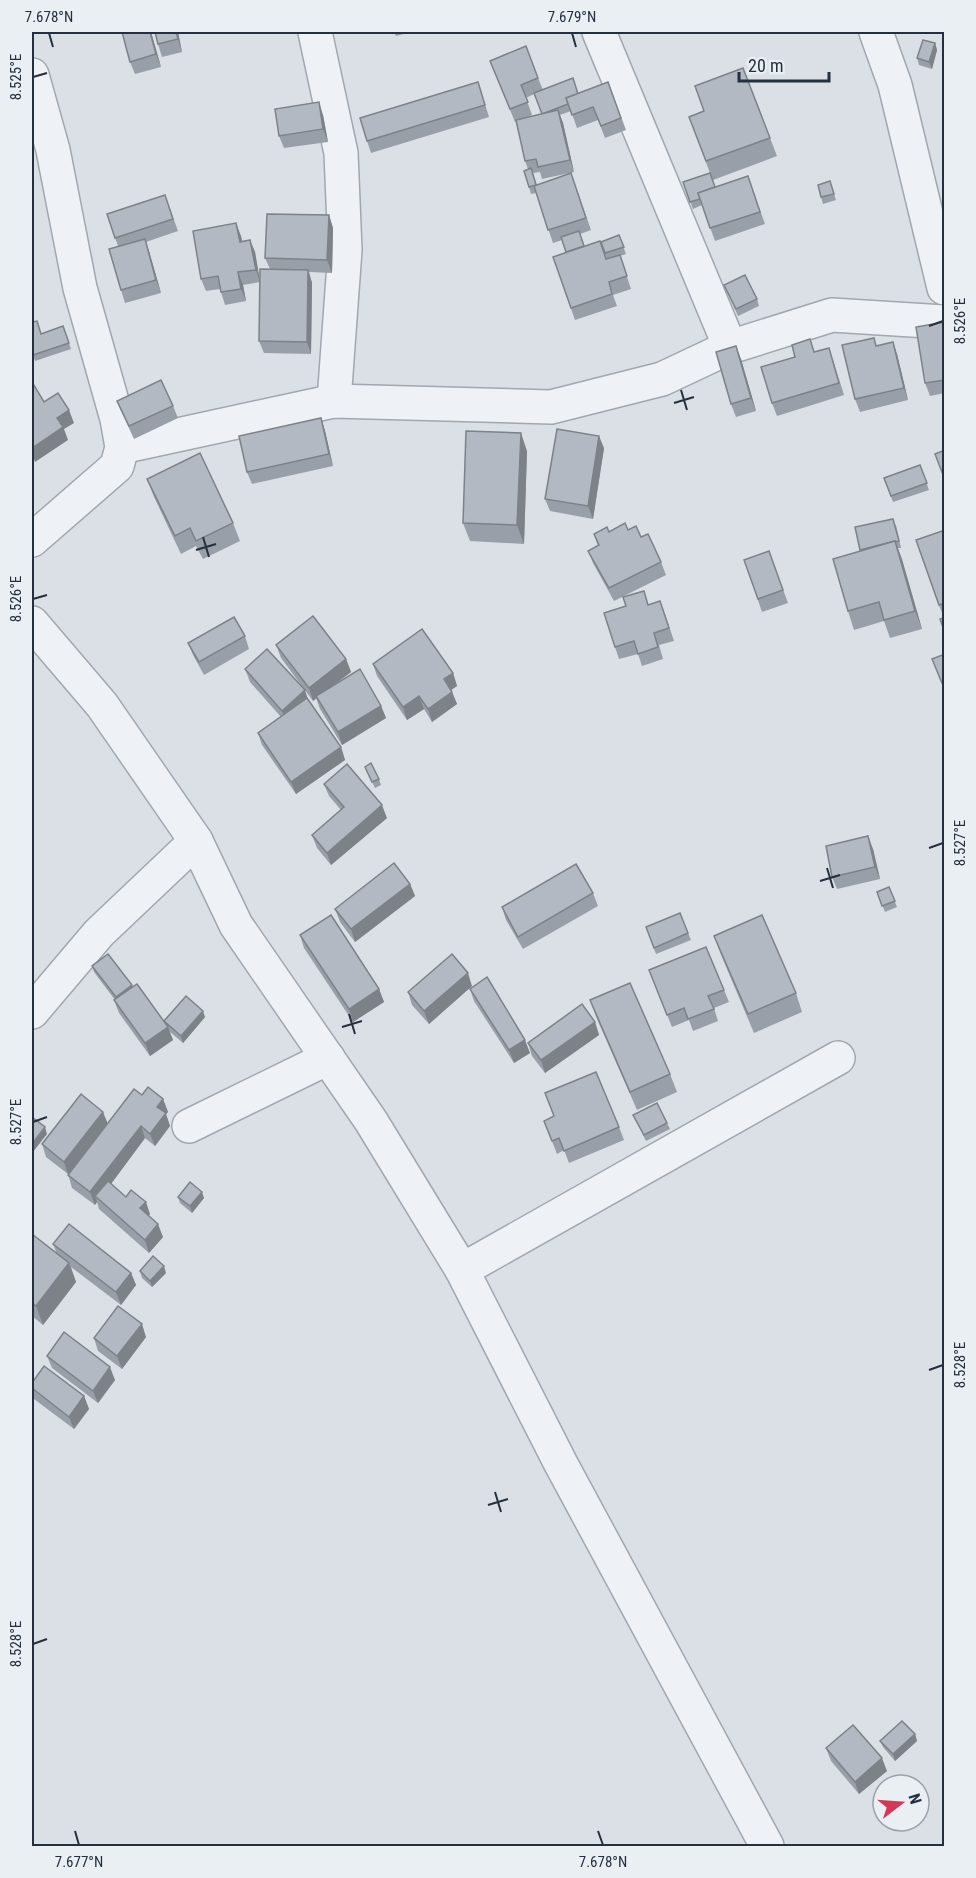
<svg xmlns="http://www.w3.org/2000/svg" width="976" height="1878" viewBox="0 0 976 1878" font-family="'Roboto Condensed',sans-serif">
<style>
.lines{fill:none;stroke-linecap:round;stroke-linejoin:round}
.minor-casing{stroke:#a1a7b0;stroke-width:36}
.minor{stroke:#eef1f5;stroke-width:33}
.wall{fill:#999fa8;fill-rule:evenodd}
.shaded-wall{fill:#7d8288}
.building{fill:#b2b9c3;stroke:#7d8288;stroke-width:1.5}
.ticks{fill:none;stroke:#252f3d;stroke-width:2}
.neatline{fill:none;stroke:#252f3d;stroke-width:2}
.ticks-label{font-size:15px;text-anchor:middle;fill:#252f3d}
</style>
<rect width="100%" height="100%" fill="#dbe0e6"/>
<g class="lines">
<g class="minor-casing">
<g id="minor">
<path d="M315,32l26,121 4,97 -11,151"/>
<path d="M599,32l131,315"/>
<path d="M876,32l19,53 49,203"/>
<path d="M32,75l21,75 27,138 37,131 5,28 -5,19 -85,74"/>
<path d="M122,447l212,-46 217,6 111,-28 68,-32 102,-32 112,7"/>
<path d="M32,623l70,82 94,136 40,84 135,196 91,149 99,194 206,382"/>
<path d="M32,1012l67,-79 97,-92"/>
<path d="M189,1126l139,-68"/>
<path d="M462,1270l376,-212"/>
</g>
</g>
<use href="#minor" class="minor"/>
</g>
<g class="wall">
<path d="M151,32l10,35 -26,7 -5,-12z"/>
<path d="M155,32h23l4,20 -20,5 -4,-13z"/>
<path d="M394,32h17l-15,4z"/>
<path d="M935,43l2,7 -5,19 -13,-4 -2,-7z"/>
<path d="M490,61l48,17 5,12 35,4 30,-12 18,48 -21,8 -7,-18 -21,8 -6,-17 -11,4 3,8 11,49 -32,7 -2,-7 -7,1 4,12 34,-12 20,57 -11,4 4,12 16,-5 7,18 -6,-17 18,-7 7,19 -6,2 11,33 -18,6 4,11 -42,14 -22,-63 13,-5 -4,-12 -9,3 -17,-50 -5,1 -2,-7 -1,-18 -3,-8 -9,-39h-1zM534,94l8,20 -19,5 9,-4 -6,-17z"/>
<path d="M743,68l34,88 -64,24 2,7 33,-11 17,48 -50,17 -13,-36 -9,4 -10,-27 27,-9 -21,-56 15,-6z"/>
<path d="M478,82l11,35 -118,36 -4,-12z"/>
<path d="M323,115l5,27 -44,6 -5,-12z"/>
<path d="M830,181l6,19 -13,4 -2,-7z"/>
<path d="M165,195l13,36 -32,11 15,51 -36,10 -4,-13 -3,-44 -11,-32z"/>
<path d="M329,215l4,13 -1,45 -23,-1 3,11 -1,71 -47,-1 -5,-12 1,-59 -17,3 3,16 -21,4 -5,-16 -14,2 -5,-12 35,-56 6,18 8,-1 5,12 5,29 10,-12 -5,-11z"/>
<path d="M724,285l33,14 2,7 -21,10z"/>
<path d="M945,322v71l-15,3 -5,-13z"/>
<path d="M63,326l8,23 -36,12 -3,-11 9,-16z"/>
<path d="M877,346l20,8 11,46 -48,12 -5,-13z"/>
<path d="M815,352l18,8 11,35 -67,21 -5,-13z"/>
<path d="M741,359l15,52 -20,6 -5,-13z"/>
<path d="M117,401l56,5 5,12 -44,21 -12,-26z"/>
<path d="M321,418l4,13 8,35 -81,18 -5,-12z"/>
<path d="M604,448l-11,71 -43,-8 -5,-12z"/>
<path d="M527,451l-3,93 -54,-3 -7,-18z"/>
<path d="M920,465l9,25 -36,12 -9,-24z"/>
<path d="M147,479l86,44 7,18 -37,18 -7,-13 -15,8 -27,-57z"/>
<path d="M896,525l5,23h-3l24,81 -32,9 -6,-17 -30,9 -6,-19 12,-60 -5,-24z"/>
<path d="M628,530l13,7 20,25 5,13 -52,26 -21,-38 -5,-12 10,-5 -4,-12z"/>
<path d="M945,530v88h-1l-5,-13z"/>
<path d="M769,551l19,52 -26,9 -18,-52z"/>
<path d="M649,604l16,10 9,27 -15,4 4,14 -21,7 -4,-12 -19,5 -4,-12z"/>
<path d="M245,636l4,13 -45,26 -11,-20 -5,-12z"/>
<path d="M276,645l70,14 5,13 -19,14 49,20 5,12 -44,27 -22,-36 -4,-11 -3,3 -32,-43z"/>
<path d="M373,664l80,9 4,13 -6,4 6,14 -25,18 -8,-13 -17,11 -30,-44z"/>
<path d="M245,669l64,33 32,45 4,13 -49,34 -34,-49 -4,-12 23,-16 -31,-35z"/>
<path d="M365,767l14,12 2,6 -6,3z"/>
<path d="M324,784l63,34 -56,47 -14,-17 -5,-13 29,-25 -12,-14z"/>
<path d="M873,849l7,30 -43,10 -5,-12z"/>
<path d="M410,884l5,12 -60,46 -15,-20 -5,-13z"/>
<path d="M889,887l8,20 -12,5 -8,-20z"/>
<path d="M593,893l5,13 -75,43 -17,-29 -4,-13z"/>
<path d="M680,913l11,27 -35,14 -10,-27z"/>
<path d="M300,935l79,54 5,13 -31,20 -49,-74z"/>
<path d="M714,936l82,57 6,19 -48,21 -33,-78z"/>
<path d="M92,966l41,21 31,34 41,-4 -22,26 -14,-12 4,9 -23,16 -31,-43 -5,-13h1l-21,-28z"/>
<path d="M649,970l75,20 5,12 -15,6 4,13 -25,10 -4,-11 -17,7z"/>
<path d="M472,986l-43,38 -17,-19 -4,-13z"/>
<path d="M470,989l60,64 -16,10 -40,-62z"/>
<path d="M590,1000l80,74 7,18 -40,18 -40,-91z"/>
<path d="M595,1022l4,13 -54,38 -13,-17 -4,-13z"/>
<path d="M545,1093l74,34 5,13 -55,23 -5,-13 -7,4 -13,-33 10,-5z"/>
<path d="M142,1095l21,4 5,13 -2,2 4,12 -15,20 -10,-8 -34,46 15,13 24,17 -1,2 14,21 -14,16 -50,-44 -2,-7 -2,3 -23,-17 -4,-14 -22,-17 -4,-13 66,-21z"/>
<path d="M633,1115l34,8 3,6 -24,12z"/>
<path d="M178,1197l26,1 -12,15 -12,-10z"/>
<path d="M32,1234l25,20 -4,-10 78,29 5,12 -15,20 -50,-38 5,15 -33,43 -11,-9z"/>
<path d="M140,1271l26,2 -14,14 -10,-9z"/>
<path d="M146,1337l-24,32 -24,-18 -4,-13z"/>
<path d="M47,1356l68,24 -17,23 -46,-35z"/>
<path d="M32,1383l52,13 5,13 -15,20 -40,-30 -2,-7z"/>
<path d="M915,1734l2,7 -22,20 -12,-14 -3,-6z"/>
<path d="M826,1748l61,23 -28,23 -28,-33z"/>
</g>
<g class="shaded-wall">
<path d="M150,32h1l10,35 -5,-13z"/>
<path d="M176,32h2l4,20 -4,-13z"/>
<path d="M935,43l2,7 -5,19 -3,-7z"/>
<path d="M319,102l4,13 5,27 -5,-13z"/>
<path d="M558,110l5,13 11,49 -4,-12z"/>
<path d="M329,215l4,13 -1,45 -5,-13z"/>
<path d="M236,223l5,13 4,18 -5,-12z"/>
<path d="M145,239l4,12 12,42 -5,-13z"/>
<path d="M250,240l5,12 5,30 -4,-12z"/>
<path d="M308,270l4,13 -1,71 -4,-12z"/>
<path d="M238,272l5,13 3,16 -5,-12z"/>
<path d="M893,342l4,12 11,46 -4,-12z"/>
<path d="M736,346l5,13 15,52 -5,-13z"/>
<path d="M69,410l5,13 -10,6 4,11 -33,22 -3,-9v-5l25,-30z"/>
<path d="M321,418l4,13 8,35 -4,-12z"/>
<path d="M521,433l6,18 -3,93 -7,-19z"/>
<path d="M599,436l5,12 -11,71 -5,-13z"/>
<path d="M895,541l7,18 20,70 -7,-18z"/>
<path d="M346,659l5,13 -38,29 -4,-13z"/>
<path d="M453,673l4,13 -9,6 -4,-13z"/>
<path d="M305,690l4,13 -22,20 -5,-12z"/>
<path d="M452,692l5,12 -25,18 -4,-13z"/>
<path d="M419,696l5,13 -17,11 -4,-13z"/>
<path d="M381,706l5,12 -44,27 -4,-13z"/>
<path d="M341,747l4,13 -49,34 -5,-12z"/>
<path d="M382,805l5,13 -56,47 -4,-12z"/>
<path d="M868,836l5,13 7,30 -5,-12z"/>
<path d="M410,884l5,12 -60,46 -4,-13z"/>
<path d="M468,973l4,13 -43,38 -5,-13z"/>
<path d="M132,985l2,6 -16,13 -2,-7z"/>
<path d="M379,989l5,13 -31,20 -4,-13z"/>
<path d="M203,1011l2,6 -22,26 -2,-7z"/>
<path d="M595,1022l4,13 -54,38 -4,-13z"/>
<path d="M168,1027l5,13 -23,16 -5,-13z"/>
<path d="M525,1040l5,13 -16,10 -5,-13z"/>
<path d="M163,1099l5,13 -2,2 4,12 -15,20 -5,-12 7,-27z"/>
<path d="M103,1112l5,12 -40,50 -4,-12z"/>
<path d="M141,1126l4,12 -46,62 -4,-4 2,6 -2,3 -5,-13z"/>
<path d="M45,1127l2,7 -14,18 -1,-8z"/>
<path d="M202,1192l2,6 -12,15 -2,-7z"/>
<path d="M146,1202l4,12 -6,7 -4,-13z"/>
<path d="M158,1224l5,13 -14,16 -4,-13z"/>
<path d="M69,1263l7,19 -33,43 -7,-19z"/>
<path d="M164,1266l2,7 -14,14 -2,-6z"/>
<path d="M131,1273l5,12 -15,20 -5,-13z"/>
<path d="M142,1324l4,13 -24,32 -5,-13z"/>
<path d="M110,1367l5,13 -17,23 -5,-12z"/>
<path d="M84,1396l5,13 -15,20 -5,-12z"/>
<path d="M915,1734l2,7 -22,20 -2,-7z"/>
<path d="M882,1758l5,13 -28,23 -4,-12z"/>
</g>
<g class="building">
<path d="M122,32h28l6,22 -26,8z"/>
<path d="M155,32h21l2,7 -20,5z"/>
<path d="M923,40l12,3 -6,19 -12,-4z"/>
<path d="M526,46l12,32 -17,7 7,17 -18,7 -20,-48z"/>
<path d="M743,68l27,70 -64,23 -17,-44 15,-6 -9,-25z"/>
<path d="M573,78l5,16 -12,4 2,6 -26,10 -8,-21z"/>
<path d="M478,82l7,23 -118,36 -7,-23z"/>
<path d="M608,82l13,36 -20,8 -8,-19 -21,8 -6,-17z"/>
<path d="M319,102l4,27 -44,7 -4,-27z"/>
<path d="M558,110l12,50 -32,7 -2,-8 -11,2 -9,-41z"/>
<path d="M531,168l5,17 -7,2 -5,-16z"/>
<path d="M571,173l15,45 -38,12 -14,-44z"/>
<path d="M710,173l5,14 -17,6 2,6 -10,3 -7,-20z"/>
<path d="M748,176l12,36 -50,16 -12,-35z"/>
<path d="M830,181l4,13 -13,3 -3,-12z"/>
<path d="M165,195l8,24 -58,19 -8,-24z"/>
<path d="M267,214l62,1 -2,45 -62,-2z"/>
<path d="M236,223l4,19 10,-2 6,30 -18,2 3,17 -20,3 -3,-16 -17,3 -8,-48z"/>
<path d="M579,231l5,15 -18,6 -5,-15z"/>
<path d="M619,235l5,12 -19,6 -4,-11z"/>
<path d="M145,239l11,41 -35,10 -12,-41z"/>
<path d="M600,241l6,18 14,-4 7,21 -18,6 3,12 -41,14 -18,-51z"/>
<path d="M260,269l48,1 -1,72 -48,-1z"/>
<path d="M745,275l12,24 -21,10 -12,-24z"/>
<path d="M37,321l4,13 22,-8 6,17 -36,12 -1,-5v-28z"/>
<path d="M945,322v58l-20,3 -9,-56z"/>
<path d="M874,338l2,8 17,-4 11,46 -49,11 -13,-54z"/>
<path d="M810,339l4,13 15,-4 10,35 -67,20 -11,-36 34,-10 -3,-12z"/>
<path d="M736,346l15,52 -20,6 -15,-52z"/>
<path d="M161,380l12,26 -44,20 -12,-25z"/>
<path d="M32,382l12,20 14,-9 11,17 -12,8 6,9 -31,21z"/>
<path d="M321,418l8,36 -82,18 -8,-36z"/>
<path d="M557,429l42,7 -11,70 -43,-7z"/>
<path d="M466,431l55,2 -4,92 -54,-2z"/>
<path d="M945,450v30l-10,-26z"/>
<path d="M200,453l33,70 -37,18 -6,-13 -15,8 -28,-57z"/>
<path d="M920,465l7,18 -36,13 -7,-18z"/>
<path d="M893,519l6,22 -4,1v-1l-35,9 -5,-23z"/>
<path d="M625,523l3,7 8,-4 5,11 7,-3 13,28 -52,26 -21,-37 11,-6 -5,-11 13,-7 2,5z"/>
<path d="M945,530v73l-6,2 -23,-65z"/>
<path d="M895,541l20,70 -31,9 -5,-18 -31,9 -15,-52z"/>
<path d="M769,551l14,39 -25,9 -14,-39z"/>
<path d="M644,591l4,14 12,-4 9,27 -15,5 4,14 -20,7 -4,-13 -19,6 -11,-34 22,-7 -3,-9z"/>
<path d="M313,616l33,43 -37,29 -33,-43z"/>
<path d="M234,617l11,19 -46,26 -11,-19z"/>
<path d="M945,618v15l-5,-14z"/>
<path d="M422,629l31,44 -9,6 8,13 -24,17 -9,-13 -16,11 -30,-43z"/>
<path d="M267,649l38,41 -23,21 -37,-42z"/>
<path d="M945,654v28l-3,1 -10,-24z"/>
<path d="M360,669l21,37 -43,26 -22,-36z"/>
<path d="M307,698l34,49 -50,35 -33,-49z"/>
<path d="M371,763l8,16 -7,3 -7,-15z"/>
<path d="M347,764l35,41 -55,48 -15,-18 32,-28 -20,-23z"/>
<path d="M868,836l7,31 -43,10 -6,-31z"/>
<path d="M394,863l16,21 -59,45 -16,-20z"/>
<path d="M576,864l17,29 -75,44 -16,-30z"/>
<path d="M889,887l6,14 -13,5 -5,-14z"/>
<path d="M680,913l8,20 -34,15 -8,-21z"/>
<path d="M331,915l48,74 -30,20 -49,-74z"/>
<path d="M762,915l34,78 -48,21 -34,-78z"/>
<path d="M706,947l18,43 -16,6 6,13 -26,10 -4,-11 -17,7 -18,-45z"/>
<path d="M108,954l24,31 -16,12 -24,-31z"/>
<path d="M452,954l16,19 -44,38 -16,-19z"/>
<path d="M487,977l38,63 -16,10 -39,-61z"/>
<path d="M630,983l40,91 -40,18 -40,-92z"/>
<path d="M137,984l31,43 -23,16 -31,-43z"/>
<path d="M186,996l17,15 -22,25 -17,-15z"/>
<path d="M582,1004l13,18 -54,38 -13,-17z"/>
<path d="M596,1072l23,55 -55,24 -5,-13 -7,3 -8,-20 10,-5 -9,-23z"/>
<path d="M148,1087l15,12 -6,8 9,6 -16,21 -9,-8 -51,66 -22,-17 66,-86 8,6z"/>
<path d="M81,1094l22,18 -39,50 -22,-18z"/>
<path d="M657,1103l10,20 -23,12 -11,-20z"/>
<path d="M32,1117l13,10 -13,17z"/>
<path d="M108,1181l18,16 5,-7 15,12 -6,6 18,16 -13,16 -50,-44z"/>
<path d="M190,1182l12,10 -12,14 -12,-9z"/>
<path d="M69,1224l62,49 -15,19 -63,-48z"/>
<path d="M32,1234l37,29 -33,43 -4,-3z"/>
<path d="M153,1256l11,10 -14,15 -10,-10z"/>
<path d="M118,1306l24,18 -25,32 -23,-18z"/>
<path d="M64,1332l46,35 -17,24 -46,-35z"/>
<path d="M44,1366l40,30 -15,21 -37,-29v-5z"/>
<path d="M902,1721l13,13 -22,20 -13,-13z"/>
<path d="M853,1725l29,33 -27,24 -29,-34z"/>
</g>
<path class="ticks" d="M49,33l4,14M572,33l4,14M33,77l14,-4M929,326l14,-5M681,390l6,20M674,403l20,-6M203,537l6,20M196,550l20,-6M33,599l14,-4M929,848l14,-5M827,868l6,20M820,881l20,-6M349,1014l6,20M342,1027l20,-6M33,1122l14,-5M929,1370l14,-5M495,1492l6,20M488,1505l20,-6M33,1644l14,-5M75,1831l4,14M598,1831l5,14"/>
<rect width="976" height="1878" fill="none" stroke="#eaeff4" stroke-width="66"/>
<g transform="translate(901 1803) rotate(73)"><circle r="28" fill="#eaeff4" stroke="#9ba2ab" stroke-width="1.5"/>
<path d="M0-4.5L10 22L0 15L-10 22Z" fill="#d33956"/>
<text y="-9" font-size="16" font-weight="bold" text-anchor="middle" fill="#252f3d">N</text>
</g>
<path d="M739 72v9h90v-9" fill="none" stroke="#252f3d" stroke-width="3"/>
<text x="748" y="72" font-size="18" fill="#252f3d" stroke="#eaeff4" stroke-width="4.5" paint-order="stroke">20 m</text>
<rect x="33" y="33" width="910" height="1812" class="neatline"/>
<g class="ticks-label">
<text x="49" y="22">7.678°N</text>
<text x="572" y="22">7.679°N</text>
<text transform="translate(16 77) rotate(-90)" y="5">8.525°E</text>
<text transform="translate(960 321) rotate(-90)" y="5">8.526°E</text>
<text transform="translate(16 599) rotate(-90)" y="5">8.526°E</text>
<text transform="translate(960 843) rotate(-90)" y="5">8.527°E</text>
<text transform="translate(16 1122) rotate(-90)" y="5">8.527°E</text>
<text transform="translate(960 1365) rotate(-90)" y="5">8.528°E</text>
<text transform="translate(16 1644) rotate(-90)" y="5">8.528°E</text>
<text x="79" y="1867">7.677°N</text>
<text x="603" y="1867">7.678°N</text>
</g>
</svg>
